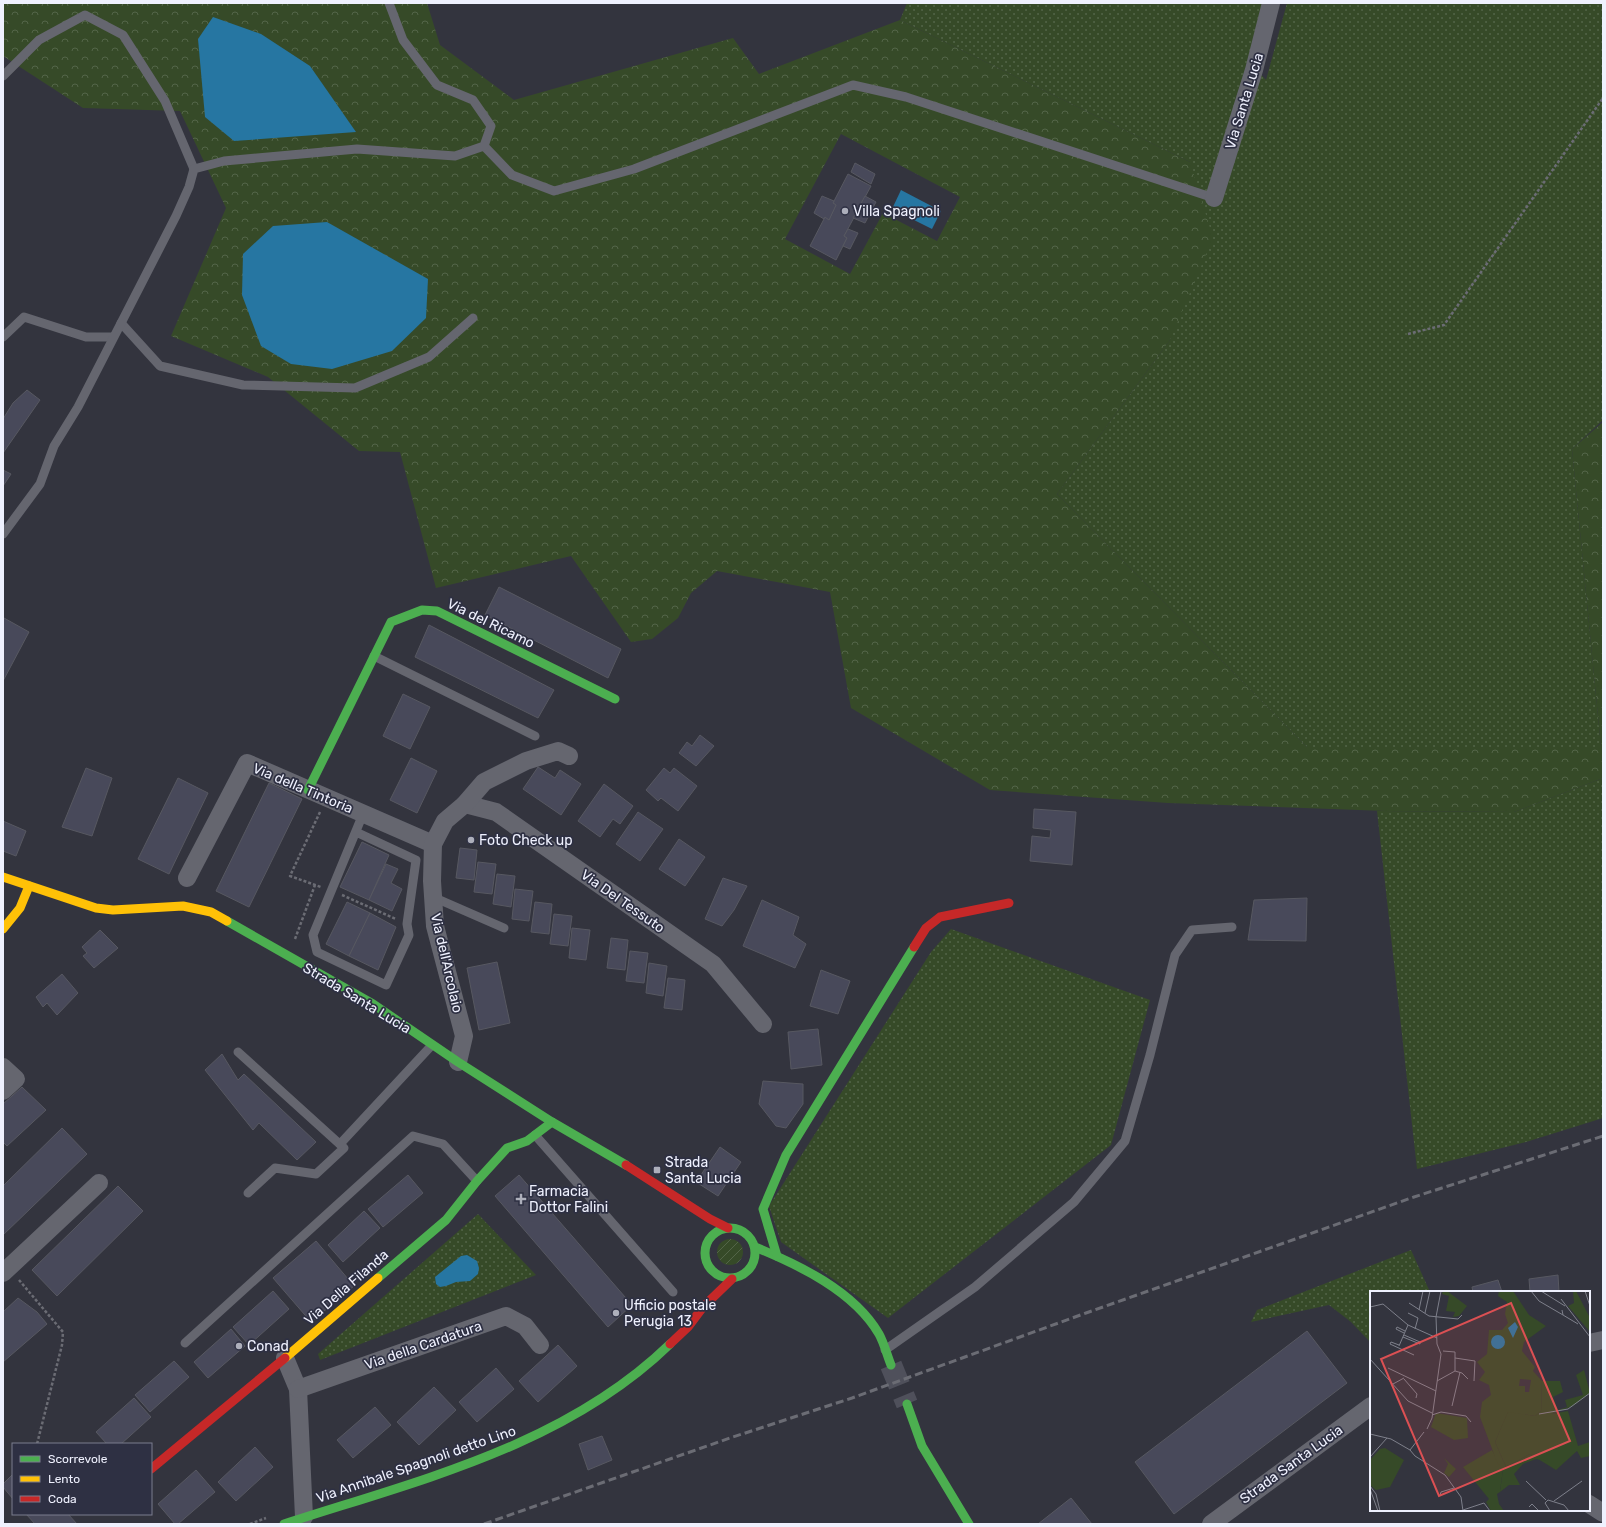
<svg xmlns="http://www.w3.org/2000/svg" width="1606" height="1527" viewBox="0 0 1606 1527" font-family="Rubik,sans-serif">
<style>
.grass{fill:url(#grass-dots)}
.forest{fill:url(#forest-crowns);fill-rule:evenodd}
.garden{fill:url(#garden-furrows)}
.water{fill:#2676a2}
.building{fill:#48495a;stroke:#575861}
.lines{fill:none;stroke-linecap:round;stroke-linejoin:round}
.secondary-tunnel{stroke:#4f505b;stroke-width:22;stroke-dasharray:22 11;stroke-linecap:butt}
.path{stroke:#6b6c74;stroke-width:2.5;stroke-dasharray:3 2;stroke-linecap:butt}
.lane{stroke:#65666f;stroke-width:9}
.street{stroke:#65666f;stroke-width:18}
.fast{stroke:#4caf50;stroke-width:9}
.slow{stroke:#ffc107;stroke-width:9}
.jam{stroke:#c62828;stroke-width:9}
.rail{stroke:#6b6c74;stroke-width:3;stroke-dasharray:8 4;stroke-linecap:butt}
.poi-dot{fill:#adafbb;stroke:#2e3043;stroke-width:1.5}
.labels{text-anchor:middle;stroke-width:3.5;stroke-linejoin:round;paint-order:stroke}
.street-label{font-size:14px;fill:#eff1fe;stroke:#2e3043}
.poi-label{font-size:14px;fill:#eff1fe;stroke:#2e3043;text-anchor:start}
.inset-road{fill:none;stroke:#7e808b;stroke-width:1}
.view{fill:#db5053;fill-opacity:0.15;stroke:#db5053;stroke-width:2}
.inset-edge{fill:none;stroke:#eff1fe;stroke-width:2}
</style>
<defs>
<pattern id="grass-dots" width="8" height="8" patternUnits="userSpaceOnUse"><rect width="8" height="8" fill="#364a28"/><path d="M2 2h.1M6 6h.1" fill="none" stroke="#536548" stroke-width="1.8" stroke-linecap="round"/></pattern>
<pattern id="forest-crowns" width="20" height="18" patternUnits="userSpaceOnUse"><rect width="20" height="18" fill="#364a28"/><path d="M2 6a3 3 0 1 1 6 0M12 15a3 3 0 1 1 6 0" fill="none" stroke="#536548"/></pattern>
<pattern id="garden-furrows" width="10" height="10" patternUnits="userSpaceOnUse"><rect width="10" height="10" fill="#364a28"/><path d="M-1 1l2-2M0 10L10 0M9 11l2-2" fill="none" stroke="#536548"/></pattern>
</defs>
<rect width="100%" height="100%" fill="#33343e"/>
<g class="grass">
<path d="M907,3h358l-10,65 11,12 21,-77h316v417l-31,29 29,298h-294l-250,-253 113,-154 20,-178 -290,-142z"/>
<path d="M1603,778v340l-77,24 -109,27 -40,-358 137,1z"/>
<path d="M951,929l199,71 -39,145 -223,173 -107,-76 -12,-36 162,-254z"/>
<path d="M478,1214l58,61 -216,85 -2,-6z"/>
<path d="M1411,1250l19,42h-59v51l-20,-21 -22,-17 -78,17 6,-12z"/>
</g>
<path class="forest" d="M3,3h424l13,42 74,55 219,-62 26,36 141,-54 290,142 23,76 -43,102 -113,154 250,253h294l-29,-298 31,-27v356l-89,34 -128,-1 -218,-8 -178,-13 -139,-82 -21,-116 -113,-21 -26,22 -13,25 -26,21 -21,3 -60,-86 -135,32 -36,-136 -41,-1 -91,-74 -97,-41 55,-128 -46,-97 -97,-3 -80,-52zM841,134l119,63 -23,44 -54,-28 -33,61 -65,-35z"/>
<circle class="garden" cx="730" cy="1252" r="13"/>
<g class="water">
<path d="M213,17l48,17 49,32 46,66 -122,9 -29,-24 -7,-78z"/>
<path d="M901,190l40,21 -9,18 -40,-20z"/>
<path d="M327,222l101,57 -2,39 -34,33 -60,18 -41,-5 -30,-18 -19,-51 1,-41 30,-28z"/>
<path d="M467,1255l10,6 2,7 -1,6 -8,7 -14,1 -10,4 -6,1 -4,-3 -1,-7 26,-21z"/>
</g>
<g class="building">
<path d="M855,163l20,11 -4,10 -20,-12z"/>
<path d="M848,174l23,12 -27,50 3,2 -11,22 -26,-14 15,-29 4,3 7,-15 -3,-2z"/>
<path d="M822,196l12,5 -1,2 3,2 -7,15 -4,-3 -1,2 -10,-6z"/>
<path d="M865,196l11,6 -11,21 -12,-5z"/>
<path d="M848,229l10,4 -8,16 -7,-3 4,-8 -3,-2z"/>
<path d="M27,390l13,10 -37,53v-34l10,-16z"/>
<path d="M3,470l8,4 -8,12z"/>
<path d="M499,587l122,62 -13,29 -123,-63z"/>
<path d="M4,618l25,14 -26,49v-61z"/>
<path d="M429,625l125,65 -16,28 -123,-61z"/>
<path d="M403,694l27,13 -20,42 -27,-13z"/>
<path d="M700,735l14,11 -18,20 -17,-13 8,-11 5,4z"/>
<path d="M411,758l26,13 -20,42 -27,-13z"/>
<path d="M538,767l17,11 5,-8 21,14 -20,31 -38,-26z"/>
<path d="M86,768l26,10 -20,58 -30,-9z"/>
<path d="M664,768l6,5 4,-5 23,18 -19,25 -17,-13 -3,3 -12,-11z"/>
<path d="M178,778l30,15 -39,81 -31,-15z"/>
<path d="M269,783l33,16 -53,108 -33,-16z"/>
<path d="M604,784l29,22 -13,18 -7,-5 -13,18 -22,-16z"/>
<path d="M1034,809l42,3 -4,53 -42,-4 2,-25 18,2 1,-8 -18,-2z"/>
<path d="M638,812l25,17 -23,32 -24,-17z"/>
<path d="M3,821l23,10 -10,25 -13,-5z"/>
<path d="M679,839l26,18 -20,29 -26,-17z"/>
<path d="M362,842l27,13 -20,45 -29,-13z"/>
<path d="M460,848l17,2 -3,30 -18,-2z"/>
<path d="M478,862l18,2 -4,30 -18,-2z"/>
<path d="M386,864l12,5 -7,14 11,6 -10,22 -23,-11z"/>
<path d="M497,874l18,2 -4,31 -18,-3z"/>
<path d="M723,878l24,8 -13,24 -12,16 -17,-7z"/>
<path d="M515,889l18,2 -4,30 -17,-2z"/>
<path d="M1307,898l-1,43 -58,-1 6,-40z"/>
<path d="M762,900l37,17 -6,18 13,9 -11,24 -52,-22z"/>
<path d="M347,902l23,11 -21,43 -23,-12z"/>
<path d="M535,902l17,2 -3,30 -18,-2z"/>
<path d="M370,913l26,14 -18,43 -29,-14z"/>
<path d="M554,914l18,2 -4,30 -18,-2z"/>
<path d="M572,928l18,2 -4,30 -17,-2z"/>
<path d="M100,930l18,18 -24,20 -11,-12 4,-3 -5,-6z"/>
<path d="M611,938l17,2 -3,30 -18,-2z"/>
<path d="M630,951l18,2 -4,30 -18,-2z"/>
<path d="M497,962l13,61 -31,7 -12,-62z"/>
<path d="M649,963l18,3 -4,30 -17,-3z"/>
<path d="M821,970l29,11 -12,33 -28,-8z"/>
<path d="M62,974l16,19 -21,22 -10,-12 -4,4 -7,-10z"/>
<path d="M668,978l17,2 -3,30 -18,-2z"/>
<path d="M818,1029l4,36 -31,4 -3,-37z"/>
<path d="M222,1054l16,26 6,-6 72,68 -19,18 -38,-37 -6,7 -48,-60z"/>
<path d="M763,1081l40,3v20l-17,24 -10,-2 -17,-22z"/>
<path d="M22,1087l24,23 -39,36 -4,-4v-38z"/>
<path d="M62,1128l25,26 -84,81v-49z"/>
<path d="M720,1147l21,15 -23,34 -22,-14z"/>
<path d="M408,1175l15,18 -40,34 -15,-18z"/>
<path d="M519,1175l113,130 -24,22 -113,-131z"/>
<path d="M118,1186l25,25 -86,85 -25,-26z"/>
<path d="M364,1211l16,17 -37,34 -15,-17z"/>
<path d="M316,1241l38,45 -43,36 -38,-44z"/>
<path d="M1558,1275l1,17h-29l-1,-13z"/>
<path d="M1498,1280l4,12h-29l-1,-5z"/>
<path d="M273,1291l16,18 -40,36 -16,-18z"/>
<path d="M18,1298l19,14 10,12 -44,38v-50z"/>
<path d="M231,1329l14,17 -37,32 -14,-16z"/>
<path d="M1307,1331l40,52 -173,131 -39,-52z"/>
<path d="M558,1345l19,21 -39,36 -19,-21z"/>
<path d="M174,1361l15,16 -39,35 -15,-17z"/>
<path d="M496,1368l18,21 -37,33 -18,-20z"/>
<path d="M434,1387l22,23 -37,35 -22,-23z"/>
<path d="M134,1398l17,19 -30,27h-14l-11,-12z"/>
<path d="M375,1407l16,18 -38,33 -16,-18z"/>
<path d="M602,1436l10,24 -24,10 -9,-26z"/>
<path d="M255,1447l18,20 -37,34 -18,-19z"/>
<path d="M196,1470l19,22 -37,32h-3l-17,-20z"/>
<path d="M13,1474v25l-10,-12v-3z"/>
<path d="M1071,1498l21,26h-54z"/>
<path d="M26,1514h42l9,10h-42z"/>
</g>
<g class="lines">
<path class="secondary-tunnel" d="M891,1365l16,39"/>
<g class="path">
<path d="M1408,334l36,-9 159,-227"/>
<path d="M320,812l-30,64 31,11"/>
<path d="M342,895l54,24"/>
<path d="M295,939l20,-54"/>
<path d="M19,1280l44,52 -1,13 -25,99"/>
<path d="M250,1524l16,-6"/>
</g>
<g class="lane">
<path d="M3,76l36,-36 46,-25 38,20 42,66 29,68"/>
<path d="M484,146l28,29 42,16 80,-22 219,-84 53,12 308,101"/>
<path d="M121,323l39,43 83,19 112,3 74,-31 44,-39"/>
<path d="M3,337l21,-20 62,20h27"/>
<path d="M3,534l37,-50 14,-38 24,-39 98,-191 13,-29 5,-18 30,-8 133,-12 98,7 29,-10 7,-20 -18,-26 -36,-15 -34,-45 -14,-37"/>
<path d="M374,656l161,80"/>
<path d="M356,832l60,28 -9,64 2,11 -23,50 -69,-33 -4,-17 50,-121"/>
<path d="M433,897l71,31"/>
<path d="M238,1052l106,96 -28,26 -41,-6 -27,25"/>
<path d="M535,1135l138,157"/>
<path d="M340,1144l92,-99"/>
<path d="M185,1343l228,-207 30,8 34,37"/>
<path d="M885,1350l90,-63 99,-85 51,-61 25,-86 25,-100 17,-25 40,-3"/>
</g>
<g class="street">
<path d="M1214,198l40,-128 17,-67"/>
<path d="M465,804l31,8 217,152 50,60"/>
<path d="M187,878l60,-115 186,81"/>
<path d="M458,1062l6,-26 -29,-110 -3,-45 1,-37 12,-23 20,-17 19,-22 42,-21 32,-10 11,5"/>
<path d="M3,1067l13,12 -13,12"/>
<path d="M3,1273l96,-90"/>
<path d="M1589,1343l14,-3"/>
<path d="M285,1358l13,31 6,128"/>
<path d="M298,1389l208,-73 19,10 15,19"/>
<path d="M1589,1504l14,9"/>
<path d="M1211,1524l160,-118"/>
</g>
<g class="fast">
<path d="M308,790l83,-168 31,-12 15,1 178,88"/>
<path d="M227,921l146,83 85,58 94,60 74,43"/>
<circle cx="730" cy="1253" r="25"/>
<path d="M755,1247c44,18 99,44 124,87 5,9 8,21 12,31"/>
<path d="M777,1256l-14,-47 23,-54 128,-208"/>
<path d="M378,1278l68,-58 31,-39 30,-33 20,-7 25,-19"/>
<path d="M907,1404l15,42 47,78"/>
<path d="M284,1524c135,-44 281,-78 386,-180"/>
</g>
<g class="slow">
<path d="M3,877l93,31 17,2 70,-4 28,6 16,9"/>
<path d="M3,929l17,-21 9,-22"/>
<path d="M285,1358l93,-80"/>
</g>
<g class="jam">
<path d="M914,947l12,-19 14,-11 69,-14"/>
<path d="M626,1165l84,54 18,9"/>
<path d="M670,1344l18,-17 15,-20 29,-28"/>
<path d="M151,1469l134,-111"/>
</g>
<path class="rail" d="M484,1524l246,-86 122,-40 234,-85 328,-116 189,-61"/>
</g>
<g class="poi-dot">
<circle cx="845" cy="211" r="4"/>
<circle cx="471" cy="840" r="4"/>
<rect x="653" y="1166" width="8" height="8" rx="2"/>
<path d="M519 1193h4v4h4v4h-4v4h-4v-4h-4v-4h4z"/>
<circle cx="616" cy="1313" r="4"/>
<circle cx="239" cy="1346" r="4"/>
</g>
<g class="labels">
<g class="street-label">
<text transform="translate(1244 101) rotate(-73)" y="5">Via Santa Lucia</text>
<text transform="translate(491 623) rotate(26)" y="5">Via del Ricamo</text>
<text transform="translate(303 788) rotate(23)" y="5">Via della Tintoria</text>
<text transform="translate(623 901) rotate(35)" y="5">Via Del Tessuto</text>
<text transform="translate(447 963) rotate(77)" y="5">Via dell'Arcolaio</text>
<text transform="translate(357 998) rotate(31)" y="5">Strada Santa Lucia</text>
<text transform="translate(346 1287) rotate(-41)" y="5">Via Della Filanda</text>
<text transform="translate(423 1345) rotate(-19)" y="5">Via della Cardatura</text>
<text transform="translate(416 1464) rotate(-19)" y="5">Via Annibale Spagnoli detto Lino</text>
<text transform="translate(1291 1464) rotate(-36)" y="5">Strada Santa Lucia</text>
</g>
<g class="poi-label">
<text x="853" y="216">Villa Spagnoli</text>
<text x="479" y="845">Foto Check up</text>
<text x="665" y="1167">Strada<tspan x="665" dy="16">Santa Lucia</tspan></text>
<text x="529" y="1196">Farmacia<tspan x="529" dy="16">Dottor Falini</tspan></text>
<text x="624" y="1310">Ufficio postale<tspan x="624" dy="16">Perugia 13</tspan></text>
<text x="247" y="1351">Conad</text>
</g>
</g>
<g transform="translate(1370 1291)">
<rect width="220" height="220" fill="#33343e"/>
<path d="M73,0h4l20,15 -8,10 -6,1 2,-5 -9,-1 3,-15 -7,-2zM203,0h3l14,27v14l-22,-26 6,-3zM214,79l6,23 -17,13 -22,8 17,-3 10,35 12,-4v14l-9,2 -4,-7 -21,19 -26,-16 -24,13 -11,-25 13,-31 27,5 6,-5 1,-30h18l3,11 -10,5 5,13 9,-3 -2,-7 18,-5 -7,-20zM66,122l31,5 1,20 -14,2 -23,-13zM15,157l19,12 -14,27 -14,3 -6,-5v-25l10,-11zM122,159l11,19 -3,23 -3,2 2,10 5,7h-13l-5,-9 3,-3 -26,-32zM74,167l12,11 -7,8 -5,-4 4,-9z" fill="#364a28"/>
<path d="M129,0h14l16,24 17,11 -22,16 -2,9 13,16 -2,4 9,10 -1,30 -6,5 -27,-4 -13,30 11,25 24,-13 16,7 -10,-2 -13,5 -9,10 6,11h-11l-9,7 3,-23 -6,-7 -17,-45 2,-15 9,-7 -2,-10 -10,-5 6,-8 -8,-10 10,-8 2,-24h13l6,-7 -3,-9 2,-12 -9,-6zM150,88l11,1 -2,12h-4v-6h-6z" fill="#364a28" fill-rule="evenodd"/>
<path d="M145,31l3,5 -5,11 -5,-10zM121 51a7 7 0 1 1 14 0a7 7 0 1 1-14 0Z" fill="#2676a2"/>
<path class="inset-road" d="M161,0l8,10 24,14M171,0l24,15M215,0l5,15M191,8l29,38M39,12l20,13 29,3 4,-4M0,16l13,-3 25,21 29,13M49,19l4,-19M192,19l1,5 15,9M38,22l10,5 -3,11M55,22l5,-22M34,42l-8,-4 1,-2 8,4M33,46l17,7v-2l-16,-7M29,54l-8,-3 -1,2 24,11M29,55l9,-21M73,60l12,1v19M85,67l20,3 -1,20M0,68l38,42 24,12M18,77l48,23M34,88l13,15 -1,4M67,90l18,-10 7,2 6,6M23,93l11,-6M82,115l8,-34M169,123l29,-5 22,-16M62,124l9,-3 25,4 5,6M57,138l5,-11 9,-64 -4,-10 -1,-27 5,-26M0,143l21,5 19,11M40,159l5,6 30,19 16,22 2,14M40,159l14,-18M0,166l17,-19M156,190l20,19M0,195l6,8 4,17M0,198l8,22M70,204l1,-3 13,-4M184,210l28,-20M159,216l3,-3 7,7M93,219l21,-7 6,8M180,220l-5,-8 3,-3 16,5 5,6"/>
<path class="view" d="M141,12l59,138 -131,55 -58,-137z"/>
<rect width="220" height="220" class="inset-edge"/>
</g>
<rect width="1606" height="1527" fill="none" stroke="#eff1fe" stroke-width="8"/>
<rect x="12" y="1443" width="140" height="72" fill="#2e3043" stroke="#7b7d8e"/>
<rect x="20" y="1456" width="20" height="6" fill="#4caf50" stroke="#7b7d8e"/>
<text x="48" y="1463" font-size="12" fill="#eff1fe">Scorrevole</text>
<rect x="20" y="1476" width="20" height="6" fill="#ffc107" stroke="#7b7d8e"/>
<text x="48" y="1483" font-size="12" fill="#eff1fe">Lento</text>
<rect x="20" y="1496" width="20" height="6" fill="#c62828" stroke="#7b7d8e"/>
<text x="48" y="1503" font-size="12" fill="#eff1fe">Coda</text>
</svg>
